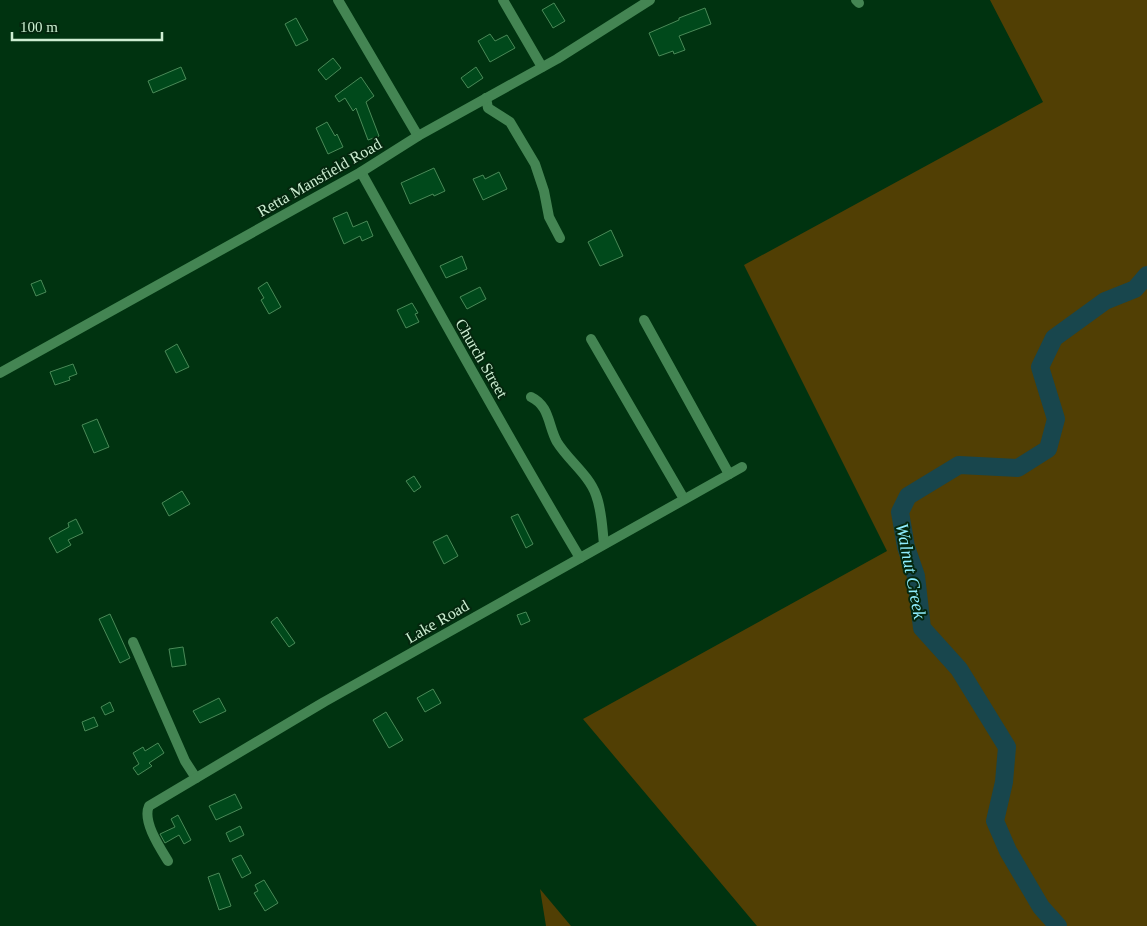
<svg xmlns="http://www.w3.org/2000/svg" width="1147" height="926" viewBox="0 0 1147 926" font-family="Georgia,serif">
<style>
.green{fill:#513f04}
.lines{fill:none;stroke-linecap:round;stroke-linejoin:round}
.river{stroke:#18464d;stroke-width:18}
.building{fill:#00491b;stroke:#4a8a58}
.minor{stroke:#448553;stroke-width:10}
.labels{text-anchor:middle;stroke-width:4;stroke-linejoin:round;paint-order:stroke}
.street-label{font-size:16px;fill:#cdeed2;stroke:#04270e}
.water-label{font-size:18px;font-style:italic;fill:#8feefe;stroke:#04270e}
</style>
<rect width="100%" height="100%" fill="#003310"/>
<g class="green">
<path d="M990,0h157v926h-390l-174,-207 304,-168 -143,-286 299,-163z"/>
<path d="M540,889l31,37h-25z"/>
</g>
<g class="lines">
<path class="river" d="M1058,926l-17,-19 -33,-56 -13,-30 9,-39 3,-35 -48,-78 -37,-41 -6,-52 -10,-29 -6,-35 8,-16 51,-31 59,3 30,-19 8,-30 -16,-52 14,-29 51,-37 30,-12 12,-14"/>
</g>
<g class="building">
<path d="M554,3l11,18 -12,7 -11,-18z"/>
<path d="M705,8l6,16 -32,12 6,14 -11,4 -1,-3 -14,5 -10,-23 30,-13v-2z"/>
<path d="M296,18l12,22 -12,6 -11,-22z"/>
<path d="M490,34l5,7 12,-6 8,13 -25,14 -12,-21z"/>
<path d="M333,58l8,10 -15,12 -8,-10z"/>
<path d="M181,67l5,12 -33,14 -5,-12z"/>
<path d="M476,67l7,11 -15,10 -7,-10z"/>
<path d="M361,77l13,19 -8,6 13,34 -11,4 -12,-32 -3,3 -8,-13 -6,4 -4,-6z"/>
<path d="M327,122l8,14 2,-2 6,13 -15,7 -12,-26z"/>
<path d="M434,168l11,23 -11,5 -1,-2 -23,10 -9,-21z"/>
<path d="M499,172l8,17 -24,11 -10,-21 10,-4 2,4z"/>
<path d="M347,212l6,15 14,-6 6,15 -11,5 -2,-5 -16,8 -11,-26z"/>
<path d="M611,230l12,26 -23,10 -12,-24z"/>
<path d="M462,256l5,13 -21,9 -6,-12z"/>
<path d="M41,280l5,12 -10,4 -5,-12z"/>
<path d="M267,282l14,25 -12,7 -8,-14 3,-2 -6,-10z"/>
<path d="M480,287l6,12 -19,10 -7,-12z"/>
<path d="M412,303l6,10 -3,1 4,8 -13,6 -9,-18z"/>
<path d="M177,344l12,23 -13,6 -11,-22z"/>
<path d="M73,364l4,10 -8,3 1,3 -15,5 -5,-13z"/>
<path d="M97,419l12,28 -15,6 -12,-28z"/>
<path d="M414,476l7,11 -7,5 -8,-11z"/>
<path d="M182,491l8,13 -21,12 -7,-13z"/>
<path d="M518,514l15,30 -7,4 -15,-31z"/>
<path d="M76,519l7,14 -15,7 3,5 -14,8 -8,-15 20,-11 -1,-4z"/>
<path d="M447,535l11,21 -14,8 -11,-22z"/>
<path d="M526,612l4,9 -9,4 -4,-10z"/>
<path d="M110,614l20,44 -10,5 -21,-44z"/>
<path d="M277,617l18,26 -6,4 -18,-25z"/>
<path d="M183,647l3,18 -14,2 -3,-18z"/>
<path d="M433,689l8,14 -16,9 -8,-14z"/>
<path d="M219,698l7,13 -26,12 -7,-12z"/>
<path d="M110,702l4,9 -9,4 -4,-8z"/>
<path d="M386,712l17,28 -14,8 -16,-28z"/>
<path d="M94,717l4,9 -13,5 -3,-9z"/>
<path d="M158,743l6,10 -15,10 3,3 -14,9 -5,-7 6,-4 -6,-11 10,-6 2,4z"/>
<path d="M235,794l7,14 -26,12 -7,-14z"/>
<path d="M178,815l13,25 -7,4 -5,-9 -14,8 -5,-9 15,-7 -4,-8z"/>
<path d="M240,826l4,9 -14,7 -4,-9z"/>
<path d="M241,855l10,18 -9,5 -10,-19z"/>
<path d="M219,873l12,33 -12,4 -11,-33z"/>
<path d="M264,880l14,23 -13,8 -11,-18 4,-2 -3,-6z"/>
</g>
<g class="lines">
<g class="minor">
<path d="M338,0l80,136"/>
<path d="M503,0l39,67"/>
<path d="M856,0l3,3"/>
<path d="M486,98l2,10 22,14 25,42 9,27 5,26 11,21"/>
<path d="M361,172c72,129 143,259 219,386"/>
<path d="M644,320l85,154"/>
<path d="M591,339l93,160"/>
<path d="M0,373l361,-201 57,-36 139,-77 93,-59"/>
<path d="M531,397c19,9 17,29 26,45 11,18 32,33 39,53 6,16 6,32 8,49"/>
<path d="M133,642l52,119 11,17"/>
<path d="M168,861c-8,-13 -26,-40 -19,-55l175,-104 418,-235"/>
</g>
</g>
<g class="labels">
<g class="street-label">
<text transform="translate(319 177) rotate(-30)" y="6">Retta Mansfield Road</text>
<text transform="translate(482 358) rotate(60)" y="6">Church Street</text>
<text transform="translate(437 621) rotate(-30)" y="6">Lake Road</text>
</g>
<g class="water-label">
<text transform="translate(911 571) rotate(79)" y="6">Walnut Creek</text>
</g>
</g>
<path d="M12 32v8h150v-8" fill="none" stroke="#cdeed2" stroke-width="2.5"/>
<text x="20" y="32" font-size="15" fill="#cdeed2" stroke="#04270e" stroke-width="4" paint-order="stroke">100 m</text>
</svg>
